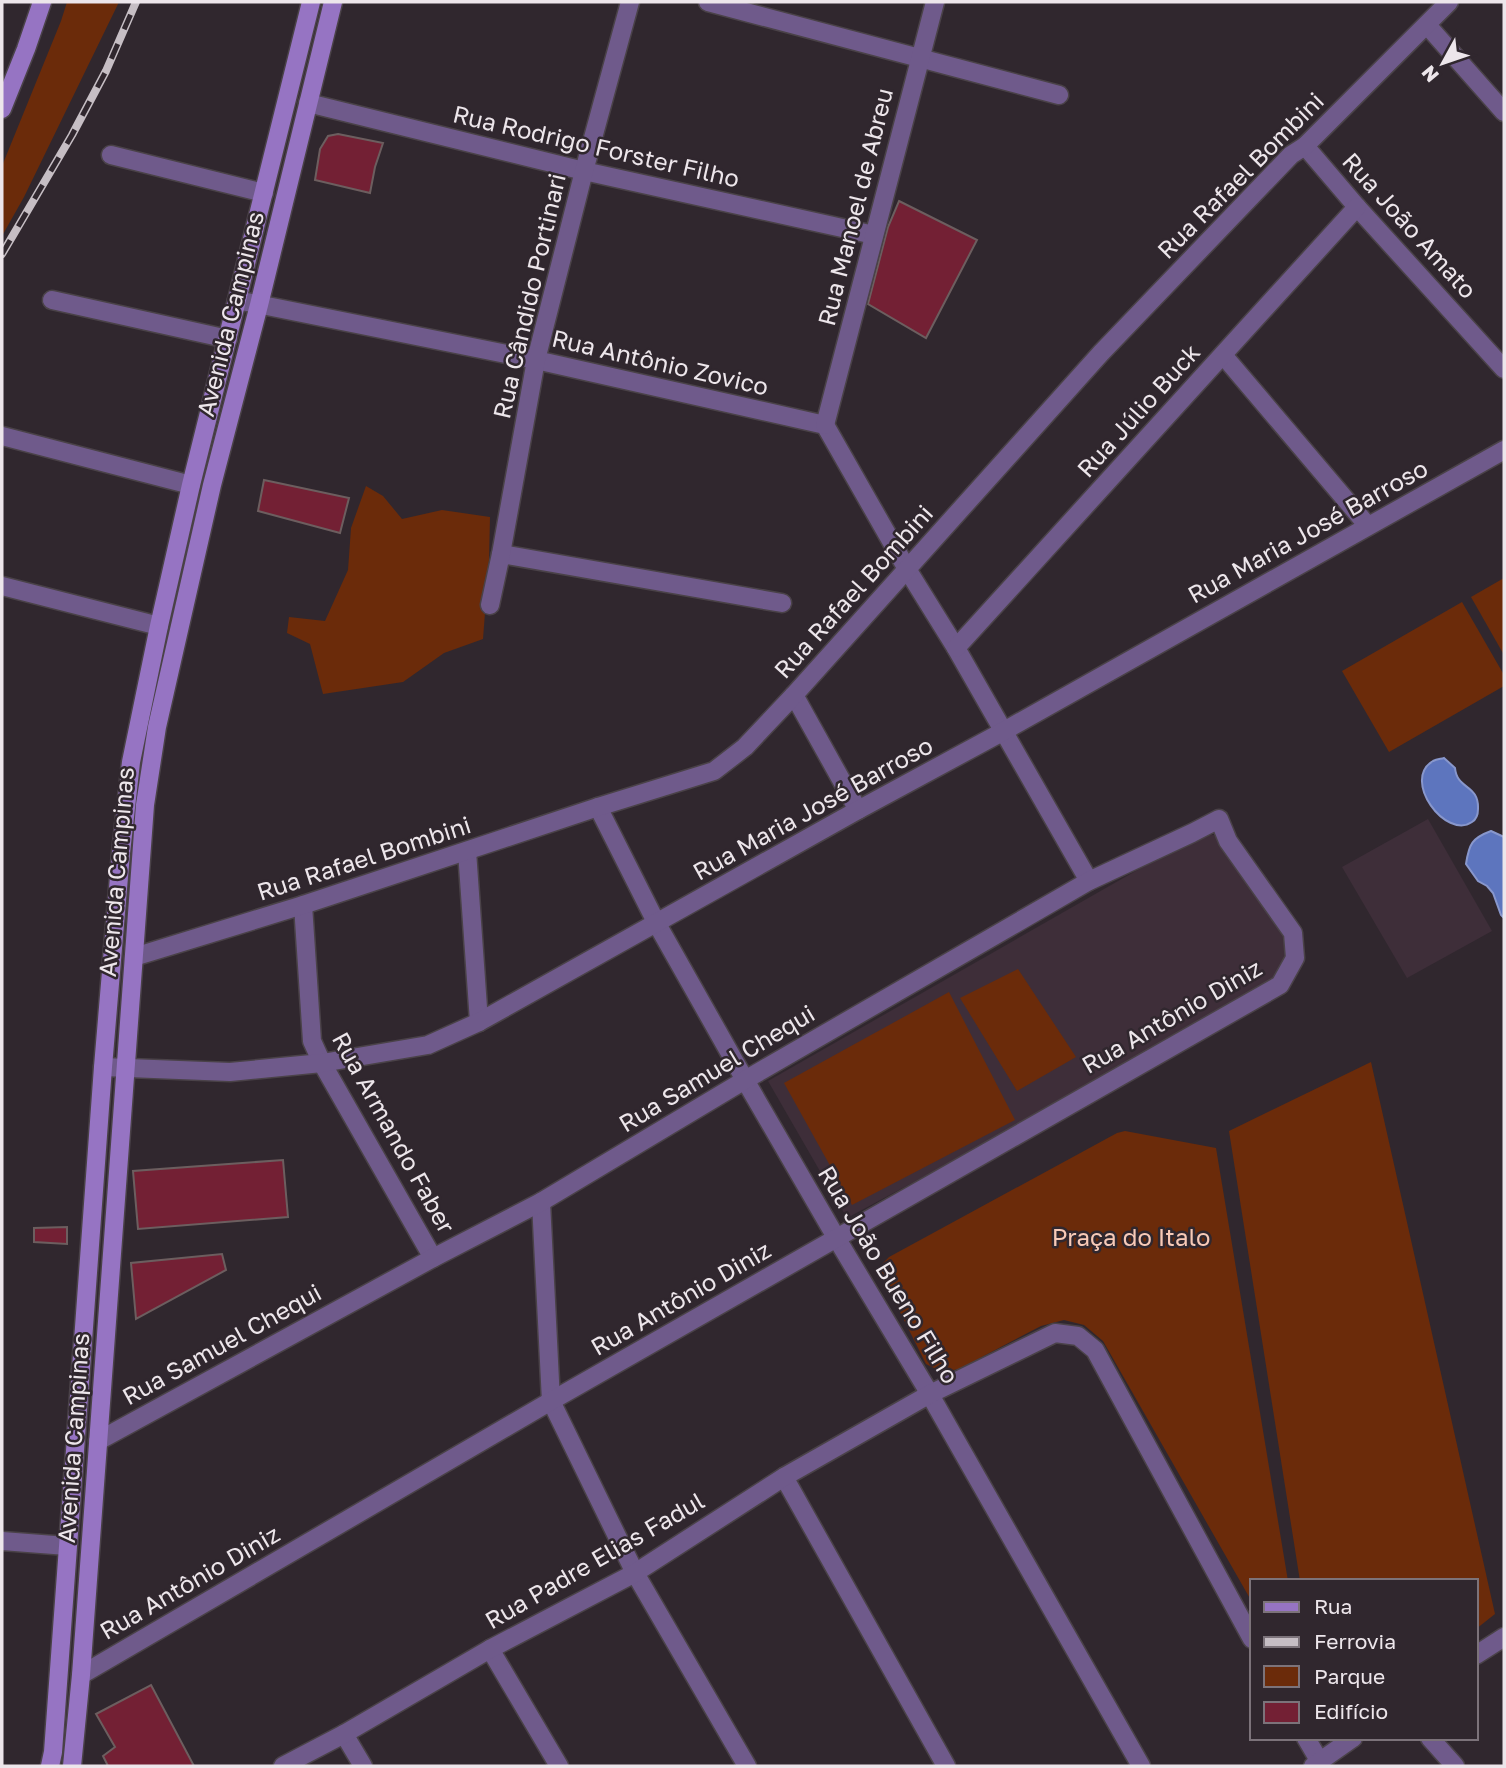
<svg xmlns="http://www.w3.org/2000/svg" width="1506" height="1768" viewBox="0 0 1506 1768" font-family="'Golos Text',sans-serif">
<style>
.built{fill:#3e2e39}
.green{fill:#6b2b0a}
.water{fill:#5d75be;stroke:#8897cc;stroke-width:2}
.building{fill:#732034;stroke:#6c5e5f;stroke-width:2}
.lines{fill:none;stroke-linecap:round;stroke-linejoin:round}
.minor-casing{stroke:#4a4248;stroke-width:21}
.secondary-casing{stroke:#4a4248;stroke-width:21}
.minor{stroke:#6f5a8b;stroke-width:18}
.secondary{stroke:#9674c3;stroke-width:18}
.rail-casing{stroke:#c6bec4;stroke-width:8}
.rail{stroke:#30272e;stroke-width:5;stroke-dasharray:16;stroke-linecap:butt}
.labels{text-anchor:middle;stroke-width:5;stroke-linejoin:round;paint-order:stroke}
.street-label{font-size:24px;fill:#ede6eb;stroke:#30272e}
.park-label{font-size:24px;fill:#f8cab7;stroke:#30272e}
</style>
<rect width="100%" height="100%" fill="#30272e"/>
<g class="built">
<path d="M1428,819l64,112 -85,47 -65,-111z"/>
<path d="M1214,835l9,5 70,99 -13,46 -433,233 -79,-137 429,-245z"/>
</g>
<g class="green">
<path d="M67,2h52l-95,195 -22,39v-70l59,-145z"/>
<path d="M366,486l17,10 19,23 40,-9 48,7 -1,43 -6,79 -39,14 -41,29 -80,12 -13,-50 -23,-11 2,-16 36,4 23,-51 3,-42z"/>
<path d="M1504,578v77l-33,-58z"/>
<path d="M1462,602l42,73v11l-115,66 -47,-81z"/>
<path d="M1018,969l58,88 -59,34 -57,-93z"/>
<path d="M949,992l66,128 -163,85 -68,-122z"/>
<path d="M1371,1062l124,552 -19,15v-48h-176l-71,-450z"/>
<path d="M1125,1131l91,17 72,433h-36v21l-149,-261 -19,-16 -20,-5 -23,6 -82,43 -17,3 -16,-8 -48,-96 11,-11 228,-124z"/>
</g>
<g class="water">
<path d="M1444,758l11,10c2,22 24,16 23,41 0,6 -1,10 -6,13 -26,18 -71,-42 -39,-61 4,-2 8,-2 11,-3z"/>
<path d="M1491,831l13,6v81l-3,-3 -8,-22 -6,-7 -9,-5 -12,-17c3,-20 6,-26 25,-33z"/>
</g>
<g class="building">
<path d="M338,134l45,9 -8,24 -5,26 -55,-13 5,-31 8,-13z"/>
<path d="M899,201l78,39 -51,98 -58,-34 20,-77z"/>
<path d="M264,480l85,18 -9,35 -82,-22z"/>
<path d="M283,1160l5,57 -150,12 -5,-58z"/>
<path d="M67,1227v17l-33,-2v-14z"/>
<path d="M222,1254l4,16 -90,49 -5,-56z"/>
<path d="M151,1685l43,81h-86l-5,-10 12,-9 -19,-33z"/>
</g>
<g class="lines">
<g class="minor-casing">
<g id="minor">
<path d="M708,2l351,93"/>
<path d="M1427,25l77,87"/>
<path d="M308,103l276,68 290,64"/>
<path d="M1305,146l52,61 147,162"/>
<path d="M111,155l153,38"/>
<path d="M52,300l176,39"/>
<path d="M237,300l299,60 289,65"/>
<path d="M1223,355l145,171"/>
<path d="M825,425l82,144 49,79 133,233"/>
<path d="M825,425l110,-423"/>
<path d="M2,436l189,49"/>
<path d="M501,554l281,49"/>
<path d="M2,586l157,40"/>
<path d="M490,605l11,-51 35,-194 48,-189 46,-169"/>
<path d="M956,648l401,-441"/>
<path d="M794,695l64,115"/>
<path d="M598,807l59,117 88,156 92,159 88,147 216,380"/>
<path d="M467,851l12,171"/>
<path d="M303,905l9,136 10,22 111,195"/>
<path d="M134,957l169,-52 295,-98 116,-36 31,-24 49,-52 307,-342 190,-198 14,-9 144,-144"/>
<path d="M103,1067l127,5 92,-9 106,-18 51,-23 379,-212 146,-79 500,-281"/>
<path d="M541,1202l10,199 84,172 112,193"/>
<path d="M784,1477l162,289"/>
<path d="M2,1541l65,5"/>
<path d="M490,1649l69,117"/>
<path d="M1476,1655l28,-18"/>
<path d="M81,1675l470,-274 729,-416 15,-27 -2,-25 -65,-92 -9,-22 -27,14 -103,48 -344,199 -204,122 -108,56 -335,183"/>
<path d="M344,1734l19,32"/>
<path d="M1306,1738l14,24"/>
<path d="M1430,1738l25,28"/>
<path d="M283,1766l61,-32 146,-85 145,-76 149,-96 146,-83 125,-61 23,3 17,14 157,289"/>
<path d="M1313,1766l40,-28"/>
</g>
</g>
<g class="secondary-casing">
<g id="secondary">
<path d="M2,109l24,-60 16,-47"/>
<path d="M50,1766l3,-14 50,-685 18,-214 10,-91 28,-136 32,-141 120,-483"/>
<path d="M72,1766l9,-91 64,-870 12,-78 55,-242 47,-180 74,-303"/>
</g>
</g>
<use href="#minor" class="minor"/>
<use href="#secondary" class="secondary"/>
<g class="rail-casing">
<path id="rail" d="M2,254l70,-119 34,-64 30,-69"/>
</g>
<use href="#rail" class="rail"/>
</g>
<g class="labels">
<g class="street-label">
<text transform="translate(596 147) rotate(13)" y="8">Rua Rodrigo Forster Filho</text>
<text transform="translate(1241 176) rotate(-45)" y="8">Rua Rafael Bombini</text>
<text transform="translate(856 207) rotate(-76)" y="8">Rua Manoel de Abreu</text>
<text transform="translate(1409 226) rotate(48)" y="8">Rua João Amato</text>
<text transform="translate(530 296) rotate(-77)" y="8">Rua Cândido Portinari</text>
<text transform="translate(231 314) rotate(-76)" y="8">Avenida Campinas</text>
<text transform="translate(660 363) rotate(13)" y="8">Rua Antônio Zovico</text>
<text transform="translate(1139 411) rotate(-48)" y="8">Rua Júlio Buck</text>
<text transform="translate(1308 532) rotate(-29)" y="8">Rua Maria José Barroso</text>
<text transform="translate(854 592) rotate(-48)" y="8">Rua Rafael Bombini</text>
<text transform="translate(813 809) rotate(-29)" y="8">Rua Maria José Barroso</text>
<text transform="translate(364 859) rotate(-18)" y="8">Rua Rafael Bombini</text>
<text transform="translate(117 872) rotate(-85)" y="8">Avenida Campinas</text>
<text transform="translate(1172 1017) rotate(-30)" y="8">Rua Antônio Diniz</text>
<text transform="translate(717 1069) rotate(-31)" y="8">Rua Samuel Chequi</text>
<text transform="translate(393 1133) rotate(61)" y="8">Rua Armando Faber</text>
<text transform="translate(888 1275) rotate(59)" y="8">Rua João Bueno Filho</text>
<text transform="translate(681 1299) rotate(-30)" y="8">Rua Antônio Diniz</text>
<text transform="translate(222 1345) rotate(-29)" y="8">Rua Samuel Chequi</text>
<text transform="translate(74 1438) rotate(-86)" y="8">Avenida Campinas</text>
<text transform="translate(595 1561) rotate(-30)" y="8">Rua Padre Elias Fadul</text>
<text transform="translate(190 1583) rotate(-30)" y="8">Rua Antônio Diniz</text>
</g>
<g class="park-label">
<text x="1131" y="1246">Praça do Italo</text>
</g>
</g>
<rect width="1506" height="1768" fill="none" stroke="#ede6eb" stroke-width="7"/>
<rect x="1250" y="1579" width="228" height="161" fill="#30272e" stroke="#7c737a" stroke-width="2"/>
<rect x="1264" y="1602" width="35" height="10" fill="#9674c3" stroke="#7c737a" stroke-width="2"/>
<text x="1314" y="1614" font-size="21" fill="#ede6eb">Rua</text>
<rect x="1264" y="1637" width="35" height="10" fill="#c6bec4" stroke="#7c737a" stroke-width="2"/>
<text x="1314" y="1649" font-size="21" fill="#ede6eb">Ferrovia</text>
<rect x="1264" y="1666" width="35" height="21" fill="#6b2b0a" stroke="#7c737a" stroke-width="2"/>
<text x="1314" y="1684" font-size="21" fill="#ede6eb">Parque</text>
<rect x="1264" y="1702" width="35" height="21" fill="#732034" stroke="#7c737a" stroke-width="2"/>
<text x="1314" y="1719" font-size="21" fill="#ede6eb">Edifício</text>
<g transform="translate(1443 63) rotate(230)" stroke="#30272e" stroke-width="5" paint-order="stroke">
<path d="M0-5L12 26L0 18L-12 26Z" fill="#ede6eb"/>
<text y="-10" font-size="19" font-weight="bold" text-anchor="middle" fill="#ede6eb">N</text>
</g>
</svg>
